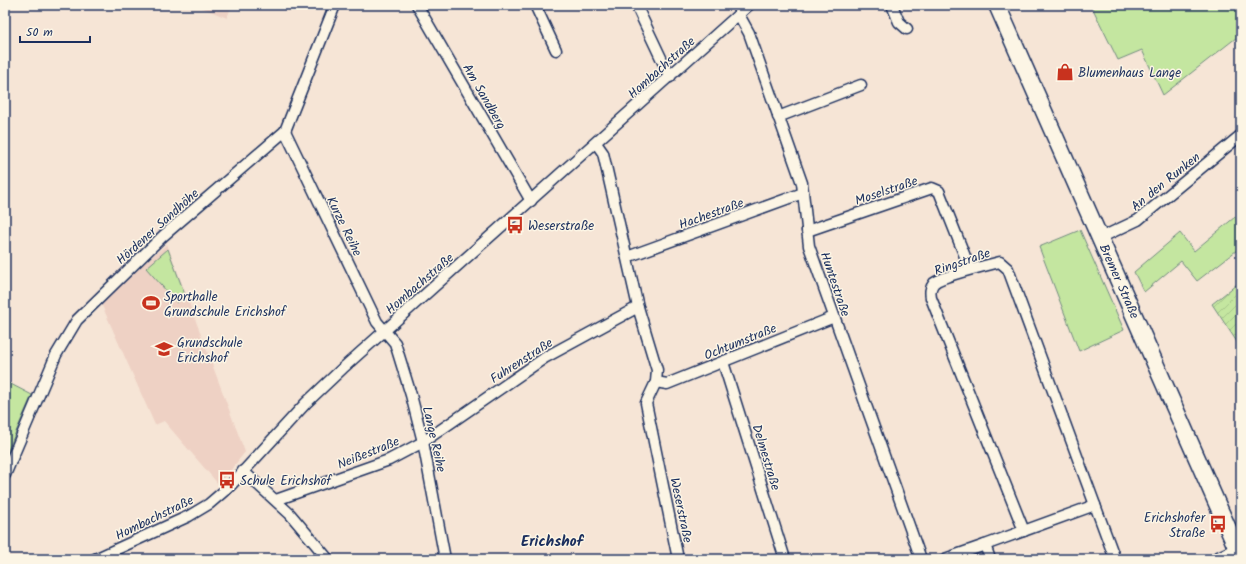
<svg xmlns="http://www.w3.org/2000/svg" width="1246" height="564" viewBox="0 0 1246 564" font-family="Kalam,sans-serif">
<style>
.built{fill:#eed1c4}
.grass{fill:#c4e6a0;stroke:#708a7f}
.garden{fill:url(#garden-furrows);stroke:#708a7f}
.lines{fill:none;stroke-linecap:round;stroke-linejoin:round}
.street-casing{stroke:#1b2f5e;stroke-width:13}
.primary-casing{stroke:#1b2f5e;stroke-width:19}
.street{stroke:#fcf5e5;stroke-width:10}
.primary{stroke:#fcf5e5;stroke-width:16}
.labels{text-anchor:middle;stroke-width:3;stroke-linejoin:round;paint-order:stroke}
.street-label{font-size:13px;fill:#1b2f5e;stroke:#fcf5e5}
.poi-label{font-size:13px;fill:#1b2f5e;stroke:#fcf5e5;text-anchor:start}
.quarter-label{font-size:15px;font-weight:bold;fill:#1b2f5e;stroke:#fcf5e5}
</style>
<defs>
<pattern id="garden-furrows" width="10" height="10" patternUnits="userSpaceOnUse"><rect width="10" height="10" fill="#c4e6a0"/><path d="M-1 1l2-2M0 10L10 0M9 11l2-2" fill="none" stroke="#a8c68c"/></pattern>
</defs>
<rect width="100%" height="100%" fill="#f6e5d6"/>
<filter id="ink" filterUnits="userSpaceOnUse"><feTurbulence type="fractalNoise" baseFrequency=".025" numOctaves="2"/><feDisplacementMap in="SourceGraphic" scale="8" xChannelSelector="R" yChannelSelector="G"/><feConvolveMatrix kernelMatrix="1 2 1 2 8 2 1 2 1" color-interpolation-filters="sRGB"/></filter>
<g filter="url(#ink)">
<g class="built">
<path d="M196,5h36l-5,13z"/>
<path d="M167,244l78,208 -26,33 -55,-64 -9,4 -55,-124z"/>
</g>
<g class="grass">
<path d="M1091,5h150v29l-78,61 -21,-45 -24,10z"/>
<path d="M1241,212v35l-44,34 -16,-20 -37,31 -10,-20 46,-39 14,18z"/>
<path d="M1080,230l44,100 -45,21 -40,-104z"/>
<path d="M168,249l17,46 -8,8 -31,-35z"/>
<path d="M5,381l27,14 -27,62z"/>
</g>
<path class="garden" d="M1241,281v63l-2,1 -27,-41z"/>
<g class="lines">
<g class="street-casing">
<g id="street">
<path d="M417,5l114,196"/>
<path d="M535,5l21,45"/>
<path d="M636,5l34,72"/>
<path d="M892,5l7,17 8,7"/>
<path d="M739,15l10,18 53,150 7,63 112,313"/>
<path d="M778,117l83,-32"/>
<path d="M285,131l92,191 18,21 16,52 12,47 22,117"/>
<path d="M596,143l7,10 35,154 19,63 -1,12 -10,21 32,156"/>
<path d="M807,231l125,-43 7,3 31,78"/>
<path d="M1100,238l38,-18 103,-85"/>
<path d="M627,257l176,-64"/>
<path d="M723,362l62,197"/>
<path d="M656,382l11,2 167,-67"/>
<path d="M243,471l47,43 38,45"/>
<path d="M5,475l51,-120 21,-35 86,-84 122,-105 50,-126"/>
<path d="M276,500l113,-40 34,-18 123,-85 92,-50"/>
<path d="M1024,531l-93,-233c-1,-6 -1,-10 3,-15 8,-7 54,-18 66,-21l8,7 87,236"/>
<path d="M985,545l110,-40 20,54"/>
<path d="M95,559l94,-43 20,-12 21,-18 76,-83 37,-35 406,-363"/>
<path d="M945,559l40,-14 5,14"/>
<path d="M1214,559l23,-11"/>
</g>
</g>
<g class="primary-casing">
<path id="primary" d="M997,5l244,553"/>
</g>
<use href="#street" class="street"/>
<use href="#primary" class="primary"/>
</g>
</g>
<defs>
<g id="shop-bare" transform="scale(1.38)"><path d="M-5-2.5h2.3a2.7 3.5 0 0 1 5.4 0H5L5.5 6h-11ZM-1.5-2.5h3a1.5 2.3 0 0 0-3 0Z" fill="#c8321e" stroke="#fcf5e5" stroke-width="2.5" paint-order="stroke"/></g>
<g id="bus-bare" transform="scale(1.38)"><path d="M-5-6H5V4H4V6H2V4H-2V6H-4V4H-5ZM-3.5-4V0h7V-4ZM-3.5 1.2v1.5H-2V1.2ZM2 1.2v1.5H3.5V1.2Z" fill="#c8321e" stroke="#fcf5e5" stroke-width="2.5" paint-order="stroke"/></g>
<g id="stadium-bare" transform="scale(1.38)"><path d="M0-5a6.5 5 0 1 0 0 10a6.5 5 0 1 0 0-10ZM-3.5-1.8h7v3.6h-7Z" fill="#c8321e" stroke="#fcf5e5" stroke-width="2.5" paint-order="stroke"/></g>
<g id="school-bare" transform="scale(1.38)"><path d="M0-5L7-2L0 1L-7-2ZM-4 1L0 2.5L4 1V4Q0 6-4 4Z" fill="#c8321e" stroke="#fcf5e5" stroke-width="2.5" paint-order="stroke"/></g>
</defs>
<g fill-rule="evenodd">
<use href="#shop-bare" x="1065" y="72"/>
<use href="#bus-bare" x="515" y="225"/>
<use href="#stadium-bare" x="151" y="303"/>
<use href="#school-bare" x="164" y="349"/>
<use href="#bus-bare" x="227" y="480"/>
<use href="#bus-bare" x="1218" y="524"/>
</g>
<g class="labels">
<g class="street-label">
<text transform="translate(661 67) rotate(-42)" y="5">Hombachstraße</text>
<text transform="translate(485 96) rotate(60)" y="5">Am Sandberg</text>
<text transform="translate(1165 181) rotate(-39)" y="5">An den Runken</text>
<text transform="translate(886 190) rotate(-19)" y="5">Moselstraße</text>
<text transform="translate(711 213) rotate(-20)" y="5">Hachestraße</text>
<text transform="translate(157 226) rotate(-42)" y="5">Hördener Sandhöhe</text>
<text transform="translate(345 226) rotate(64)" y="5">Kurze Reihe</text>
<text transform="translate(962 261) rotate(-19)" y="5">Ringstraße</text>
<text transform="translate(1120 281) rotate(66)" y="5">Bremer Straße</text>
<text transform="translate(419 283) rotate(-41)" y="5">Hombachstraße</text>
<text transform="translate(836 284) rotate(71)" y="5">Huntestraße</text>
<text transform="translate(740 341) rotate(-22)" y="5">Ochtumstraße</text>
<text transform="translate(521 360) rotate(-33)" y="5">Fuhrenstraße</text>
<text transform="translate(435 439) rotate(77)" y="5">Lange Reihe</text>
<text transform="translate(368 452) rotate(-22)" y="5">Neißestraße</text>
<text transform="translate(767 457) rotate(73)" y="5">Delmestraße</text>
<text transform="translate(682 510) rotate(78)" y="5">Weserstraße</text>
<text transform="translate(154 517) rotate(-26)" y="5">Hombachstraße</text>
</g>
<g class="poi-label">
<text x="1078" y="77">Blumenhaus Lange</text>
<text x="528" y="230">Weserstraße</text>
<text x="164" y="301">Sporthalle<tspan x="164" dy="15">Grundschule Erichshof</tspan></text>
<text x="177" y="347">Grundschule<tspan x="177" dy="15">Erichshof</tspan></text>
<text x="240" y="485">Schule Erichshof</text>
<text x="1205" y="522" text-anchor="end">Erichshofer<tspan x="1205" dy="15">Straße</tspan></text>
</g>
<g class="quarter-label">
<text x="552" y="546">Erichshof</text>
</g>
</g>
<rect width="1246" height="564" fill="none" stroke="#fcf5e5" stroke-width="20"/>
<rect x="10" y="10" width="1226" height="544" fill="none" stroke="#1b2f5e" stroke-width="1.5" filter="url(#ink)"/>
<path d="M20 36v6h70v-6" fill="none" stroke="#1b2f5e" stroke-width="2"/>
<text x="26" y="36" font-size="12" fill="#1b2f5e" stroke="#fcf5e5" stroke-width="3" paint-order="stroke">50 m</text>
</svg>
